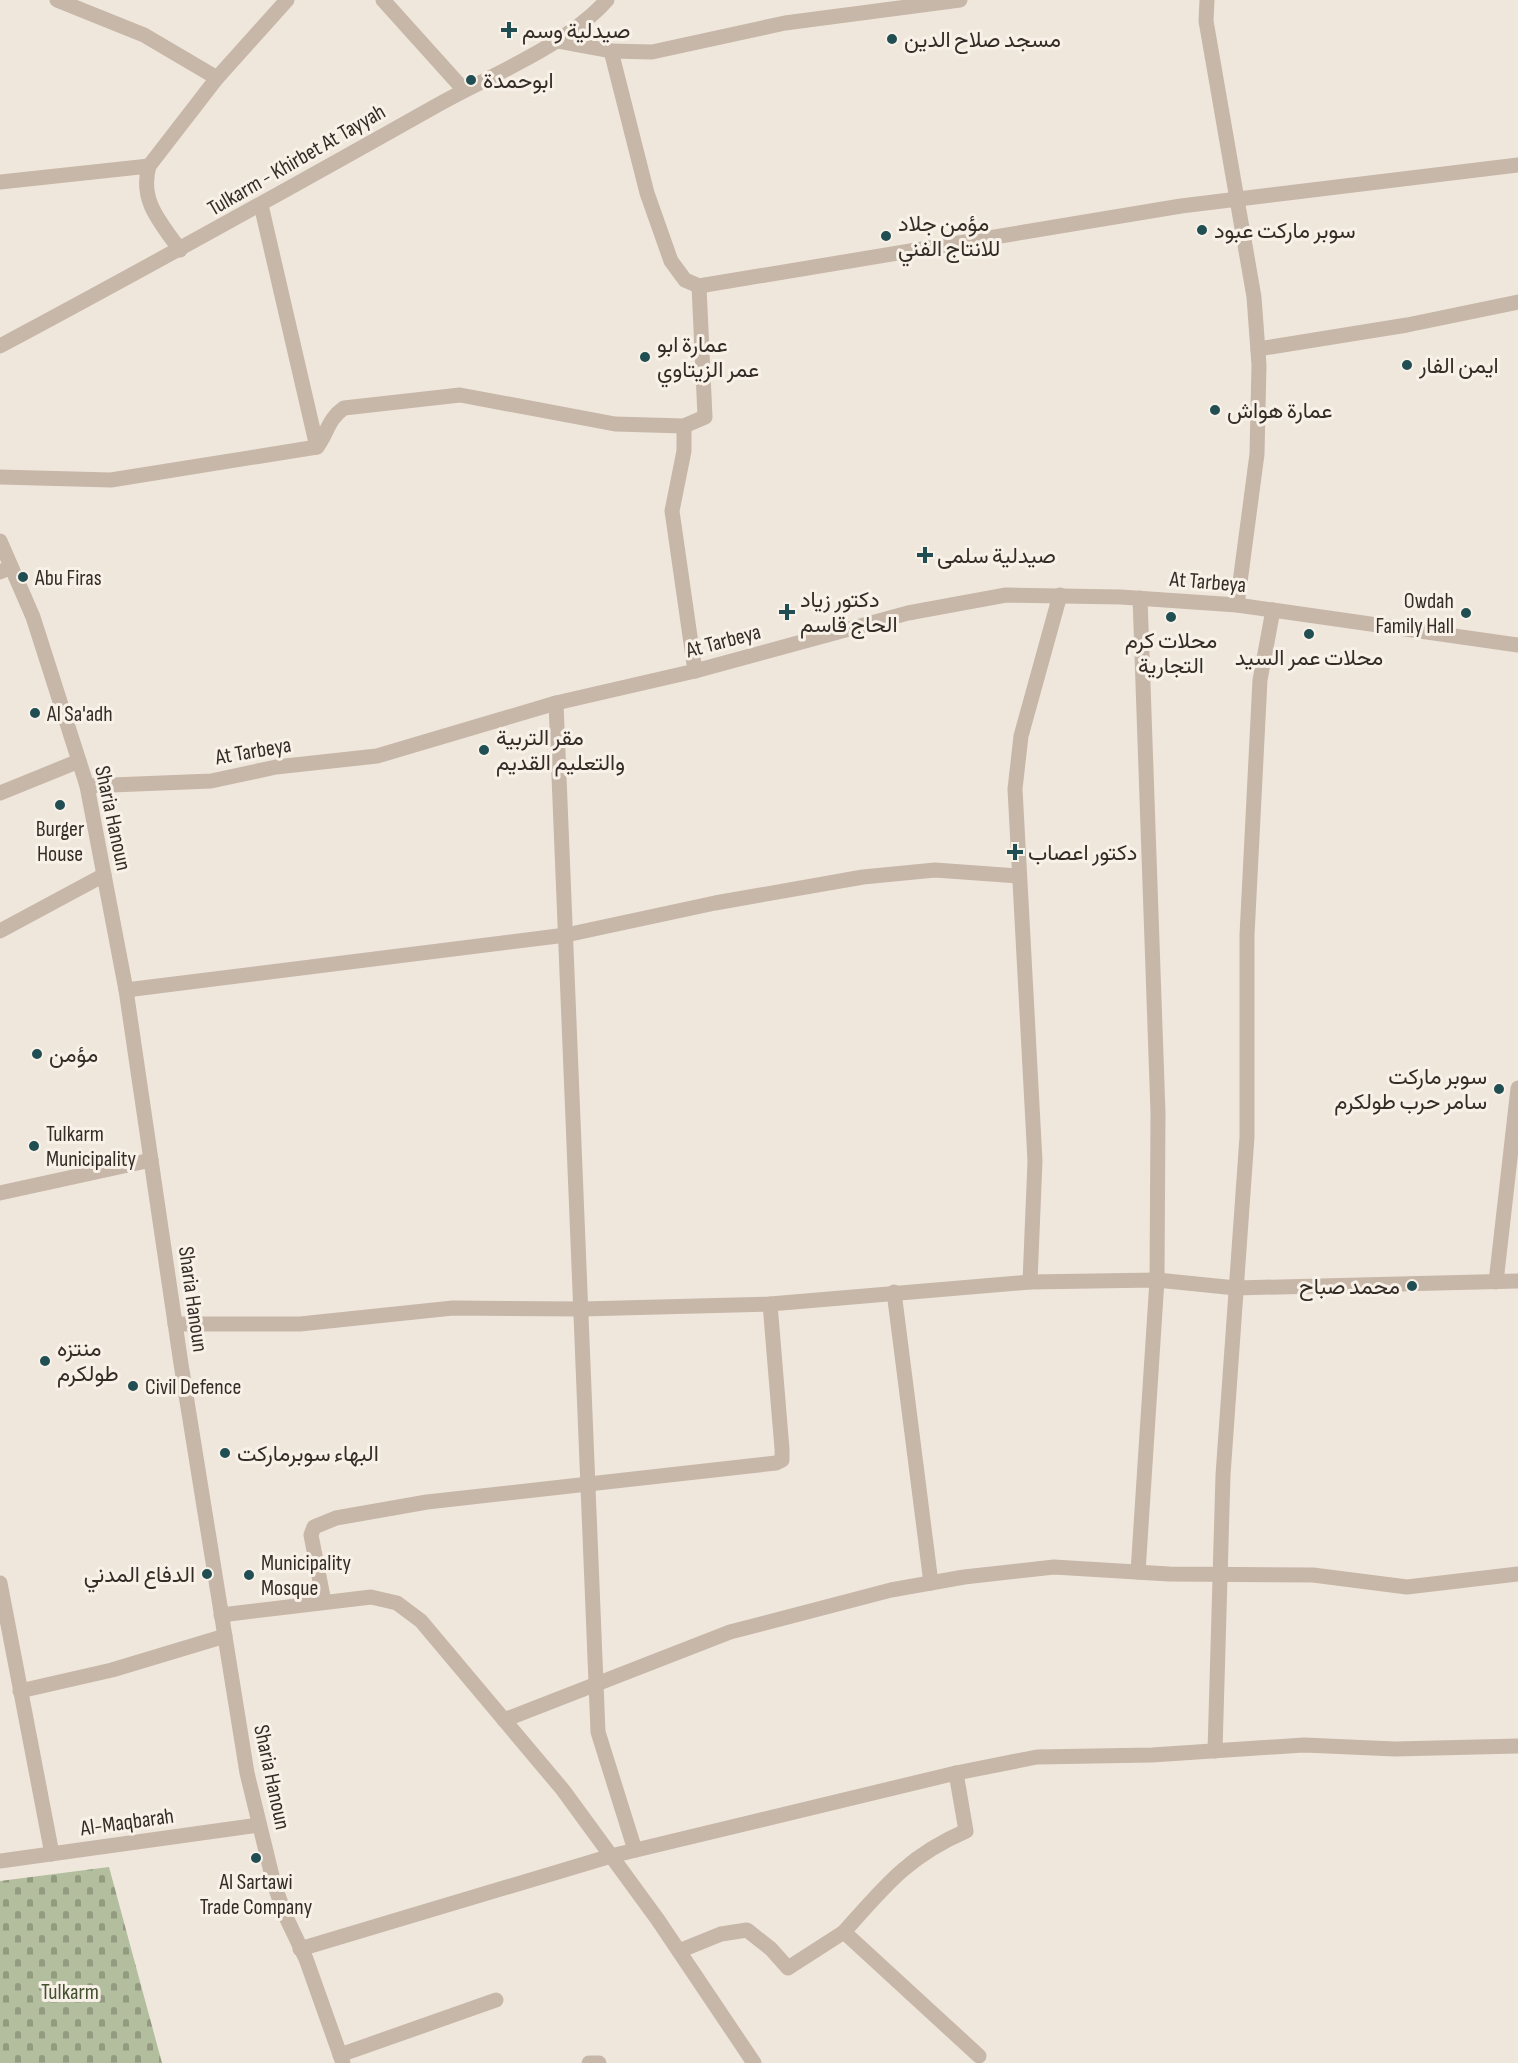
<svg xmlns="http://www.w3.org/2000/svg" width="1518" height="2063" viewBox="0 0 1518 2063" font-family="'Sofia Sans Condensed',Vazirmatn,sans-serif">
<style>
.cemetery{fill:url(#cemetery-stones)}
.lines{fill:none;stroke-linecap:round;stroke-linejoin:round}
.minor{stroke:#c7b7a9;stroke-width:15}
.tertiary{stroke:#c7b7a9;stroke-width:15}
.poi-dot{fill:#214e53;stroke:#f8f1e8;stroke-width:2}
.labels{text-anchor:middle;stroke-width:6;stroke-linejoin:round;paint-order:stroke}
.poi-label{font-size:22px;fill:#352c28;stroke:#f8f1e8;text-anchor:start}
.street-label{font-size:22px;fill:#352c28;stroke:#f8f1e8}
.park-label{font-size:22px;fill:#43512e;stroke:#f8f1e8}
</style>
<defs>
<pattern id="cemetery-stones" width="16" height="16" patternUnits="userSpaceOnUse" patternTransform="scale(1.5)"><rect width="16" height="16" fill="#b2be9d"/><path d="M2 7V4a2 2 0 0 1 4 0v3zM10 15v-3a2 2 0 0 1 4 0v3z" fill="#929b80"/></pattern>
</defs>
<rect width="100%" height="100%" fill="#f0e7dc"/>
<path class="cemetery" d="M109,1867l53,196h-162v-182z"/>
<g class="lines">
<g class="minor">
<path d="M57,0l87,35 73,43"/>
<path d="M383,0l81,90"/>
<path d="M1207,0l-1,21 48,276 5,68 -2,89 -20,151"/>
<path d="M557,41l54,10 41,1 133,-29 175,-23"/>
<path d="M611,51l36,142 24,68 14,19 14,6 482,-80 337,-41"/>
<path d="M0,182l149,-16"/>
<path d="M261,205l56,242"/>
<path d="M180,250c-19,-27 -41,-49 -31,-84l68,-88 70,-78"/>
<path d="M1258,349l149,-24 111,-23"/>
<path d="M684,426v25l-12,60 23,160"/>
<path d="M0,477l111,3 206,-33c11,-15 11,-28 27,-39l116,-13 155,29 69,2 21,-9 -6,-131"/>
<path d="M0,572l11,-5"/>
<path d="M556,703l42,1029 37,118"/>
<path d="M0,793l79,-32"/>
<path d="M0,931l104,-56"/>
<path d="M126,990l440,-55 149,-32 148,-26 72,-7 84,6"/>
<path d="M0,1193l151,-33"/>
<path d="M1030,1282l5,-121 -20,-372 6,-53 39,-141"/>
<path d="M1496,1282l22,-194"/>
<path d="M894,1292l37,291"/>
<path d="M175,1324h125l153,-16 129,1 188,-5 260,-22 127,-2 79,8 282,-7"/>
<path d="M1138,1572l19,-292 1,-167 -18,-515"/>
<path d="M0,1583l52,271"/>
<path d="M324,1602l-13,-67 3,-8 22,-9 91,-16 349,-39 6,-3v-11l-12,-145"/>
<path d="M221,1615l150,-18 26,6 24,18 142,169 95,130 96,143"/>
<path d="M20,1691l92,-21 113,-34"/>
<path d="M504,1720l226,-88 161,-42 73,-13 90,-10 115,7 144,1 94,12 111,-13"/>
<path d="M1215,1751l8,-276 24,-338v-202l13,-255 13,-70"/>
<path d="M0,1861l259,-36"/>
<path d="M844,1932c40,-45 64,-76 122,-101l-10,-58"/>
<path d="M300,1949l311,-93 345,-83 81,-16 115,-2 152,-10 91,4 123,-3"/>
<path d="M679,1951l42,-17 26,-4 24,19 17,19 56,-36 135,124"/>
<path d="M340,2055l156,-55"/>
<path d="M589,2063h10"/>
</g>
<g class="tertiary">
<path d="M0,346c146,-78 290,-158 434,-239 54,-31 131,-60 173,-107"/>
<path d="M0,541l33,76 54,169 39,204 55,374 66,409 27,111 12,33 20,42 37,104"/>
<path d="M87,786l124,-5 65,-14 101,-11 179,-53 139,-32 213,-58 98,-18 115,2 116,8 281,40"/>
</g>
</g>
<g class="poi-dot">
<path d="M506 21h6v6h6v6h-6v6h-6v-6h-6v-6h6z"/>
<circle cx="892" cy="39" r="6"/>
<circle cx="471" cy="80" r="6"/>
<circle cx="1202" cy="230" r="6"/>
<circle cx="886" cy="236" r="6"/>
<circle cx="645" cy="357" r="6"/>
<circle cx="1407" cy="365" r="6"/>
<circle cx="1215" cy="410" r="6"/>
<path d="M922 546h6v6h6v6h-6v6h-6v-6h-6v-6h6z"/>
<circle cx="23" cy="577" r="6"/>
<path d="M784 603h6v6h6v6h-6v6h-6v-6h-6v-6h6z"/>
<circle cx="1466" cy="613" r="6"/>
<circle cx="1171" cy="617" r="6"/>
<circle cx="1309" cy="634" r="6"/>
<circle cx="35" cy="713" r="6"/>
<circle cx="484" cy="750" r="6"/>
<circle cx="60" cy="805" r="6"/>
<path d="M1012 843h6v6h6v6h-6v6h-6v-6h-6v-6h6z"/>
<circle cx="37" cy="1054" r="6"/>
<circle cx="1499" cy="1089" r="6"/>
<circle cx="34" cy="1146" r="6"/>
<circle cx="1412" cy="1286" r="6"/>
<circle cx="45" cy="1361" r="6"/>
<circle cx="133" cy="1386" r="6"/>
<circle cx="225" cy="1453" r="6"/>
<circle cx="207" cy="1574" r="6"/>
<circle cx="249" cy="1575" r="6"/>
<circle cx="256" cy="1858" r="6"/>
</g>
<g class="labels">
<g class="poi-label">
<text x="522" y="38">صيدلية وسم</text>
<text x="904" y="47">مسجد صلاح الدين</text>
<text x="483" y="88">ابوحمدة</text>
<text x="898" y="231">مؤمن جلاد<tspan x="898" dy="25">للانتاج الفني</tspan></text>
<text x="1214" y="238">سوبر ماركت عبود</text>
<text x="657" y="352">عمارة ابو<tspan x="657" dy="25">عمر الزيتاوي</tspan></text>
<text x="1419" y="373">ايمن الفار</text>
<text x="1227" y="418">عمارة هواش</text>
<text x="937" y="563">صيدلية سلمى</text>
<text x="35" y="585">Abu Firas</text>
<text x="800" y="607">دكتور زياد<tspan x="800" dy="25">الحاج قاسم</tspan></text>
<text x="1454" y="608" text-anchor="end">Owdah<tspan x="1454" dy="25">Family Hall</tspan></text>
<text x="1171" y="648" text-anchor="middle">محلات كرم<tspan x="1171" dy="25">التجارية</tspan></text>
<text x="1309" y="665" text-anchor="middle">محلات عمر السيد</text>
<text x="47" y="721">Al Sa'adh</text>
<text x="496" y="745">مقر التربية<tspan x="496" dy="25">والتعليم القديم</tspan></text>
<text x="60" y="836" text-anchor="middle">Burger<tspan x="60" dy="25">House</tspan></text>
<text x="1028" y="860">دكتور اعصاب</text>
<text x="49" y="1062">مؤمن</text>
<text x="1487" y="1084" text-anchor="end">سوبر ماركت<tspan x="1487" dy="25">سامر حرب طولكرم</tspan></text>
<text x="46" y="1141">Tulkarm<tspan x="46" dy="25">Municipality</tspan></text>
<text x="1400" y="1294" text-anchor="end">محمد صباح</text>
<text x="57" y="1356">منتزه<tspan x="57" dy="25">طولكرم</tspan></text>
<text x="145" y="1394">Civil Defence</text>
<text x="237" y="1461">البهاء سوبرماركت</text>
<text x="261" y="1570">Municipality<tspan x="261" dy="25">Mosque</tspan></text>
<text x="195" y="1582" text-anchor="end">الدفاع المدني</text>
<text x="256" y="1889" text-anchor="middle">Al Sartawi<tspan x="256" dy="25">Trade Company</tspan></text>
</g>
<g class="street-label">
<text transform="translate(296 159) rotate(-30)" y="8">Tulkarm - Khirbet At Tayyah</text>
<text transform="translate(1208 581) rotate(5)" y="8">At Tarbeya</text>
<text transform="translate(723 640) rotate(-15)" y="8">At Tarbeya</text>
<text transform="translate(253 750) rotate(-10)" y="8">At Tarbeya</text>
<text transform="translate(114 818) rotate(78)" y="8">Sharia Hanoun</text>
<text transform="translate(194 1299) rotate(82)" y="8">Sharia Hanoun</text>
<text transform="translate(273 1777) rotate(78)" y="8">Sharia Hanoun</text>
<text transform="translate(127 1821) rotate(-8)" y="8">Al-Maqbarah</text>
</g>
<g class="park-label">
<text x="70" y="1999">Tulkarm</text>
</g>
</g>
</svg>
